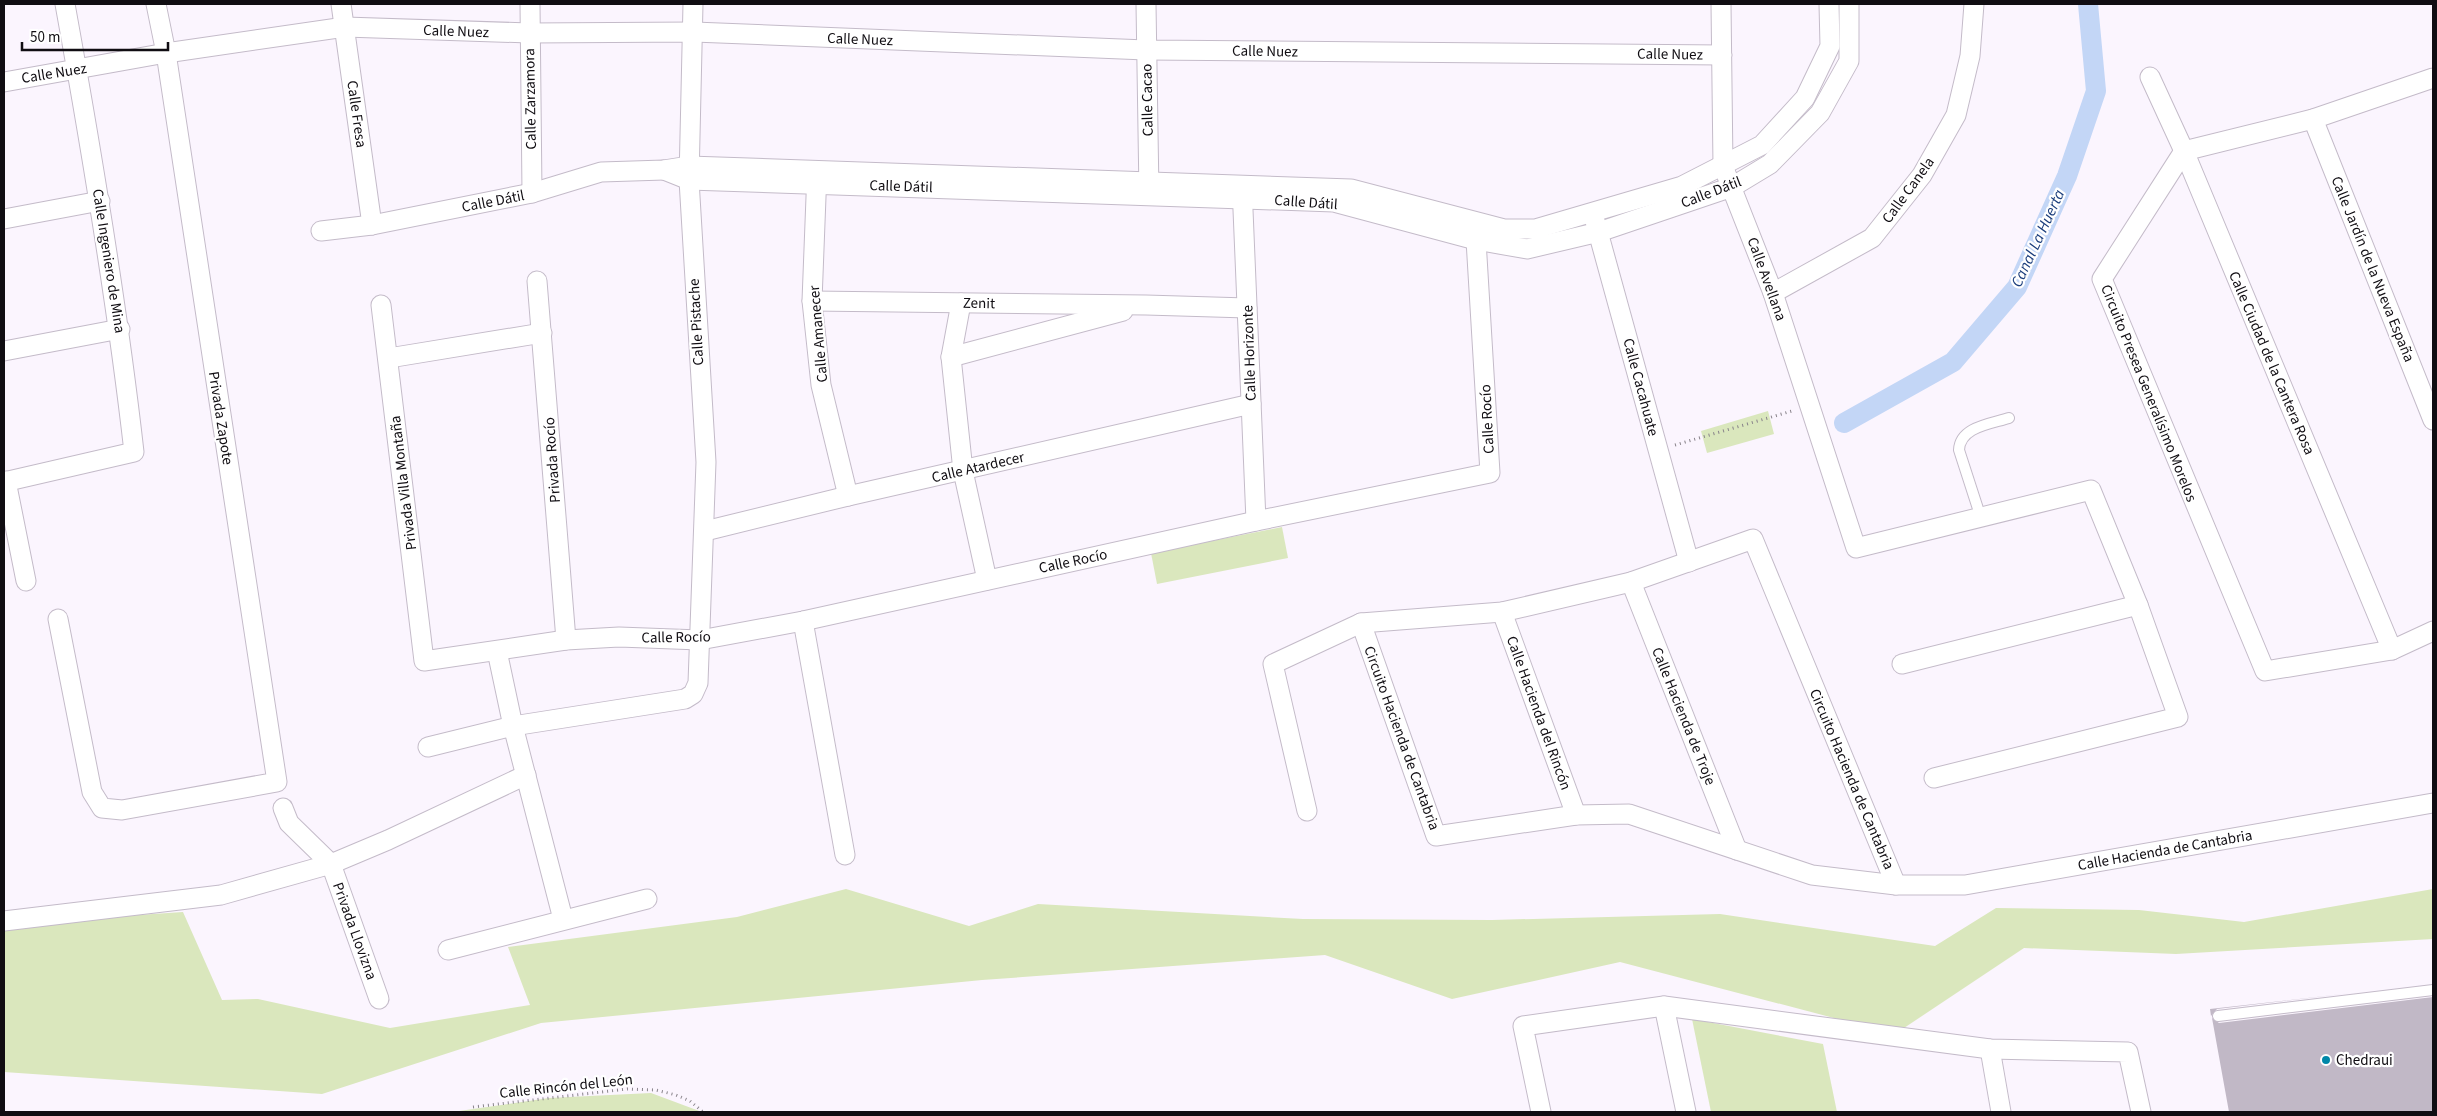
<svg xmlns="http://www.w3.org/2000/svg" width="2437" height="1116" viewBox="0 0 2437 1116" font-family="'Source Sans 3',sans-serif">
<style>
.green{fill:#dae7bd}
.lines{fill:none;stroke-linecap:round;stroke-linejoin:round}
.canal{stroke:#c3d6f6;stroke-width:20}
.building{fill:#c1b8c6}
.service-casing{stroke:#c4bbc9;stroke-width:12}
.minor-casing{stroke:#c4bbc9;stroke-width:21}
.path{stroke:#88838a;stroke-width:3;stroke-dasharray:1 4;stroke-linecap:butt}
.service{stroke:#fff;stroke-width:10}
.minor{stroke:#fff;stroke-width:19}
.poi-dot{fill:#0087a8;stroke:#fff;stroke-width:2}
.labels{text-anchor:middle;stroke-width:4.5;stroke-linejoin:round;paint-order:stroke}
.street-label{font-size:15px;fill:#100d12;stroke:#fff}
.poi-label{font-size:15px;fill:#100d12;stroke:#fff;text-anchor:start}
.water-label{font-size:16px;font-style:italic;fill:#1b3e7c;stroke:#fff}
</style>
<rect width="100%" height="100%" fill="#fbf5fe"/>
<g class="green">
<path d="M1768,411l6,23 -67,19 -6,-22z"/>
<path d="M1282,527l6,31 -131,26 -6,-31z"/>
<path d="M846,889l123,37 69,-22 265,15 189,1 228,-6 215,32 61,-38 143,2 105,12 189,-33v50l-257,15 -152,-6 -129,86 -275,-72 -168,37 -127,-44 -343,25 -441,43 -219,71 -318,-22v-148l179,-12 39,88 36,-1 132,29 140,-23 -22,-58 229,-30z"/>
<path d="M1692,1019l131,25 14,68h-126z"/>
<path d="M651,1093l51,19h-250l97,-14z"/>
</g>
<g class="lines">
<path class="canal" d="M1844,423l109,-61 64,-75 50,-111 29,-85 -8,-87"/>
</g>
<g class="building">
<path d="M2351,993l-134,16 -6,7 -1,-7z"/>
<path d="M2433,997v115h-204l-17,-94 7,5z"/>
</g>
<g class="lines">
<g class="service-casing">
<g id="service">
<path d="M1981,518l-22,-68c1,-23 31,-26 50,-32"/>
<path d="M2218,1016l215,-26"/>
</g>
</g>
<g class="minor-casing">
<g id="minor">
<path d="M341,4l31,221"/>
<path d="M530,4l2,189"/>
<path d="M1146,4l3,190"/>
<path d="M1721,4l2,162 50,127 83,255 235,-58 47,115 40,112 -244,61"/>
<path d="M2150,77l34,74 208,499"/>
<path d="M2433,78l-120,41 -129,32 -82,128 163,392 127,-21 41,-19"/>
<path d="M4,82l162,-29 179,-26 184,6 165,-1 452,18 576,5"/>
<path d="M2313,119l120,301"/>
<path d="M664,170l25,10 645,22 142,38 51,9 72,-17 133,-45 38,-23 50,-51 29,-52v-57"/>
<path d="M817,171l-5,130 9,84 27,111"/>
<path d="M1242,186l14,335"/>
<path d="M4,219l96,-18"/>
<path d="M1595,221l94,341"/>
<path d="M321,231l51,-6 160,-32 69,-21 63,-2 25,-4 662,23 153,40h31l147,-43 80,-41 43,-47 25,-52 -1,-42"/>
<path d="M537,281l29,359"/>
<path d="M1773,293l99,-55 50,-63 34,-60 14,-59 4,-52"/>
<path d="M812,301l334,4 101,3"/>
<path d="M961,303l-10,54 12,114 24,109"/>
<path d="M381,305l43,356 142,-21 53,-3 81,3 103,-19 453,-100 234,-48 -14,-233"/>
<path d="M4,351l116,-22"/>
<path d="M951,357l172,-46"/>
<path d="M389,358l153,-25"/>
<path d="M6,481l20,100"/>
<path d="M4,482l130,-30c-17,-150 -42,-299 -69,-448"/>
<path d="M705,531l143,-35 403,-92"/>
<path d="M1631,582l106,268"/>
<path d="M1502,612l74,203"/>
<path d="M58,619l34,173 10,16 20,2 155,-28 -111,-729 -10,-49"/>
<path d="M803,621l42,234"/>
<path d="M1361,623l75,213 140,-21 53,-1 183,61 84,10h69l468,-82"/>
<path d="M497,651l16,75 50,193"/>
<path d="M1902,664l236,-59"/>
<path d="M428,747l85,-21 172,-27 8,-5 5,-11 8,-221 -17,-282 4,-176"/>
<path d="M283,808l6,15 42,41 48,135"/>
<path d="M1307,811l-34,-147 88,-41 141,-11 129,-30 122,-43 143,346"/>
<path d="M4,921l217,-26 110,-31 57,-24 138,-65"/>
<path d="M448,950l199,-51"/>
<path d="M1664,1006l22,106"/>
<path d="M1990,1049l11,63"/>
<path d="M1541,1112l-18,-86 141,-20 326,43 138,3 13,60"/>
</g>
</g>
<g class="path">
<path d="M1675,445l117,-34"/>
<path d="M473,1107l154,-18 29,1 20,5 14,6 13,11"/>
</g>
<use href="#service" class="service"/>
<use href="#minor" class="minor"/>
</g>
<circle class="poi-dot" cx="2326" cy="1060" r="5"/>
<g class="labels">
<g class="street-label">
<text transform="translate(456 31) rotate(2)" y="5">Calle Nuez</text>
<text transform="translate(860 39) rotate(2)" y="5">Calle Nuez</text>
<text transform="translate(1265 51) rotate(1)" y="5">Calle Nuez</text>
<text transform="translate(1670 54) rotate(1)" y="5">Calle Nuez</text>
<text transform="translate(54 73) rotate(-9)" y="5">Calle Nuez</text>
<text transform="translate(530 99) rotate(-91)" y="5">Calle Zarzamora</text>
<text transform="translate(1147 100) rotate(-91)" y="5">Calle Cacao</text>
<text transform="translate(357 114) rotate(82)" y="5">Calle Fresa</text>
<text transform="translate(901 186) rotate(2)" y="5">Calle Dátil</text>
<text transform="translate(1908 190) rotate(-54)" y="5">Calle Canela</text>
<text transform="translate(1711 192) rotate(-21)" y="5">Calle Dátil</text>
<text transform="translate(493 201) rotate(-11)" y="5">Calle Dátil</text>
<text transform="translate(1306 202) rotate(4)" y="5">Calle Dátil</text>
<text transform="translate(109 261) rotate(81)" y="5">Calle Ingeniero de Mina</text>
<text transform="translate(2373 269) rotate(68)" y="5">Calle Jardín de la Nueva España</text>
<text transform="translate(1767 279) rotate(70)" y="5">Calle Avellana</text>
<text transform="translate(979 303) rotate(1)" y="5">Zenit</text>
<text transform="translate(696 322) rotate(-93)" y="5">Calle Pistache</text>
<text transform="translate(818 334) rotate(-95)" y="5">Calle Amanecer</text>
<text transform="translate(1249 353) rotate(-92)" y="5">Calle Horizonte</text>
<text transform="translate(2272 363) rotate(67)" y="5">Calle Ciudad de la Cantera Rosa</text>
<text transform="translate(1641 387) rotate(75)" y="5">Calle Cacahuate</text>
<text transform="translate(2149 393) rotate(68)" y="5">Circuito Presea Generalísimo Morelos</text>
<text transform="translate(221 418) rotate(81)" y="5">Privada Zapote</text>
<text transform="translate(1487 419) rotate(-93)" y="5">Calle Rocío</text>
<text transform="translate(552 460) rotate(-94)" y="5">Privada Rocío</text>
<text transform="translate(978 467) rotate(-13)" y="5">Calle Atardecer</text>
<text transform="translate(403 483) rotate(-97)" y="5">Privada Villa Montaña</text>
<text transform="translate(1073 561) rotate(-12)" y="5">Calle Rocío</text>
<text transform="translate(676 637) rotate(-1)" y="5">Calle Rocío</text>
<text transform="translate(1539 713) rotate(70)" y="5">Calle Hacienda del Rincón</text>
<text transform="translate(1684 716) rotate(68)" y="5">Calle Hacienda de Troje</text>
<text transform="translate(1402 738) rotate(70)" y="5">Circuito Hacienda de Cantabria</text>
<text transform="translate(1852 779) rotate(67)" y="5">Circuito Hacienda de Cantabria</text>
<text transform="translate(2165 850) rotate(-10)" y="5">Calle Hacienda de Cantabria</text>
<text transform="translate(355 931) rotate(70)" y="5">Privada Llovizna</text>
<text transform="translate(566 1086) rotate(-6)" y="5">Calle Rincón del León</text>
</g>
<g class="poi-label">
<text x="2336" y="1065">Chedraui</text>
</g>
<g class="water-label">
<text transform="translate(2037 238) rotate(-65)" y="6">Canal La Huerta</text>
</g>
</g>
<rect width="2437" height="1116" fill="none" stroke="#100d12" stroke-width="10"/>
<path d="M22 42v8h146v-8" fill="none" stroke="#100d12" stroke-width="2.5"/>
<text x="30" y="42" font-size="15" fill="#100d12" stroke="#ffffff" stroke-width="4" paint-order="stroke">50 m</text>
</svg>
